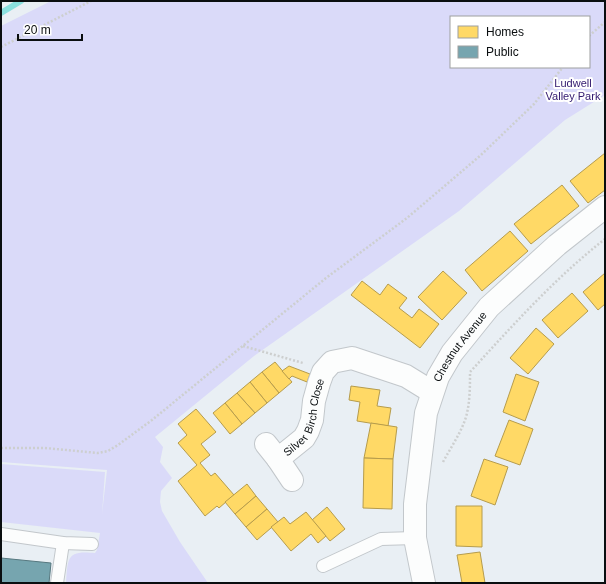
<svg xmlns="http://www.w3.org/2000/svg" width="606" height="584" viewBox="0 0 606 584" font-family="Helvetica,sans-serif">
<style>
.green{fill:#dadaf9;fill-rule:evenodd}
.homes{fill:#ffd966;stroke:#b69c4c}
.public{fill:#76a5af;stroke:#56787f}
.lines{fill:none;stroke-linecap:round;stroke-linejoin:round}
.stream{stroke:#8ae0de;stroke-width:6}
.service-casing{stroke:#c2c7cb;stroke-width:14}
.minor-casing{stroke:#c2c7cb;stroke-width:24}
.path{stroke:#cdcfcf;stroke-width:2.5;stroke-dasharray:2 2;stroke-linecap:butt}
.service{stroke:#fcfdfd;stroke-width:12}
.minor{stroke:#fcfdfd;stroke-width:22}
.labels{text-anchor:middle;stroke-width:4;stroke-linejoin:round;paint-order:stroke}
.park-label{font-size:11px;fill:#31186e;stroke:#fff}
.street-label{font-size:11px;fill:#0a0e10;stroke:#fff}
</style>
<rect width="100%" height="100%" fill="#e9eff4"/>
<path class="green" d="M51,1h554v94l-40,25 -106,91 -205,145 -99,81 8,10 -3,15 12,16 -11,13 -1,11 2,9 18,31 28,41h-142c2,-25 0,-33 29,-30l2,-3 3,-17 -99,-11v-58l104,8 -3,42 5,-44 -106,-8v-436zM451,17h138v50h-138z"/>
<g class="homes">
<path d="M605,153v37l-17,13 -18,-22z"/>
<path d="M562,185l17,21 -48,38 -17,-20z"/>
<path d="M510,231l18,20 -46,40 -17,-21z"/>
<path d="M443,271l24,22 -25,27 -24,-23z"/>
<path d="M605,273v31l-7,6 -15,-18z"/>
<path d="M362,281l18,14 8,-11 19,14 -8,10 13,10 7,-9 20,15 -19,24 -69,-53z"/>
<path d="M572,293l16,18 -30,27 -16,-18z"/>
<path d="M536,328l18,16 -26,30 -18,-16z"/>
<path d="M275,362l17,20 -13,11 -17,-21z"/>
<path d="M289,366l21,8 -3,8 -15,-6 -3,3 -7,-8z"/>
<path d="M262,372l17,21 -12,10 -17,-21z"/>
<path d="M516,374l23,8 -14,39 -22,-9z"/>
<path d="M250,382l17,21 -12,10 -18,-20z"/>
<path d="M351,386l29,4 -3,16 14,2 -3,18 -31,-5 3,-19 -11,-2z"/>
<path d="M237,393l18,20 -13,11 -17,-21z"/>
<path d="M225,403l17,21 -12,10 -17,-21z"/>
<path d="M196,409l20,23 -15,12 9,11 -10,8 11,13 4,-3 19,22 -15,13 -2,-2 -12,10 -27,-35 19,-16 -19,-22 9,-8 -9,-11z"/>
<path d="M509,420l24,9 -13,36 -25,-9z"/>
<path d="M371,423l26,4 -4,32 -29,-1z"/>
<path d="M364,458l29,1 -1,50 -29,-1z"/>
<path d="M484,459l24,8 -13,38 -24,-9z"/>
<path d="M247,484l9,12 -21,18 -10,-12z"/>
<path d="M256,496l11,13 -21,18 -11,-13z"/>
<path d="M456,506h26v41l-26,-1z"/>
<path d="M327,507l18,22 -15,12 -18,-21z"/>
<path d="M267,509l11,13 -21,18 -11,-13z"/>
<path d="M306,512l20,24 -8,7 -7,-9 -20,17 -20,-24 13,-10 6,7z"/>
<path d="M480,552l5,31h-23l-5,-28z"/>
</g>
<path class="public" d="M1,558l50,5 -2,20h-48z"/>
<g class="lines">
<path class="stream" d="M1,13l20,-12"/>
<g class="service-casing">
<g id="service">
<path d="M1,534l62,9 29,1"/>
<path d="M323,566l58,-27 34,-1"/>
<path d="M57,583l6,-40"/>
</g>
</g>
<g class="minor-casing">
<g id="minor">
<path d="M266,444l12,15 14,21"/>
<path id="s1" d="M278,459l26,-21 4,-7 4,-11 2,-19 5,-18 4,-11 9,-10 20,-4 54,18 26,16"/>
<path id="s2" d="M424,583l-9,-45v-34l11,-91 12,-36 14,-24 37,-46 68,-62 48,-38"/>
</g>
</g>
<g class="path">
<path d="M589,36l16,-14"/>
<path d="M1,47l90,-46"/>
<path d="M243,346l60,17"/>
<path d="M1,448h44l53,5 10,-2 10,-6 34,-25 174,-142 81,-60 74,-63 53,-51 29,-37"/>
<path d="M443,462c8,-15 18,-29 23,-45 4,-14 4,-30 4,-45 43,-47 85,-94 135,-133"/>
</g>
<use href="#service" class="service"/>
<use href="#minor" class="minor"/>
</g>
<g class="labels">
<g class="park-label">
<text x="573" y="87">Ludwell<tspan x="573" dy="13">Valley Park</tspan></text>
</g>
<g class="street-label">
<text dy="4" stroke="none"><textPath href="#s2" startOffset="247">Chestnut Avenue</textPath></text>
<text dy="4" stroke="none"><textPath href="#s1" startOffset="52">Silver Birch Close</textPath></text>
</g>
</g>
<rect width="606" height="584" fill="none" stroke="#0a0e10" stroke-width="4"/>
<rect x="450" y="16" width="140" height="52" fill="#ffffff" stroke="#9d9f9f"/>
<rect x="458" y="26" width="20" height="12" fill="#ffd966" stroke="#9d9f9f"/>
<text x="486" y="36" font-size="12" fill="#0a0e10">Homes</text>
<rect x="458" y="46" width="20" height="12" fill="#76a5af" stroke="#9d9f9f"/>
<text x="486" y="56" font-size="12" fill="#0a0e10">Public</text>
<path d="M18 34v6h64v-6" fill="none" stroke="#0a0e10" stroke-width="2"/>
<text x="24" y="34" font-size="12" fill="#0a0e10" stroke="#ffffff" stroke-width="3" paint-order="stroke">20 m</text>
</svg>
